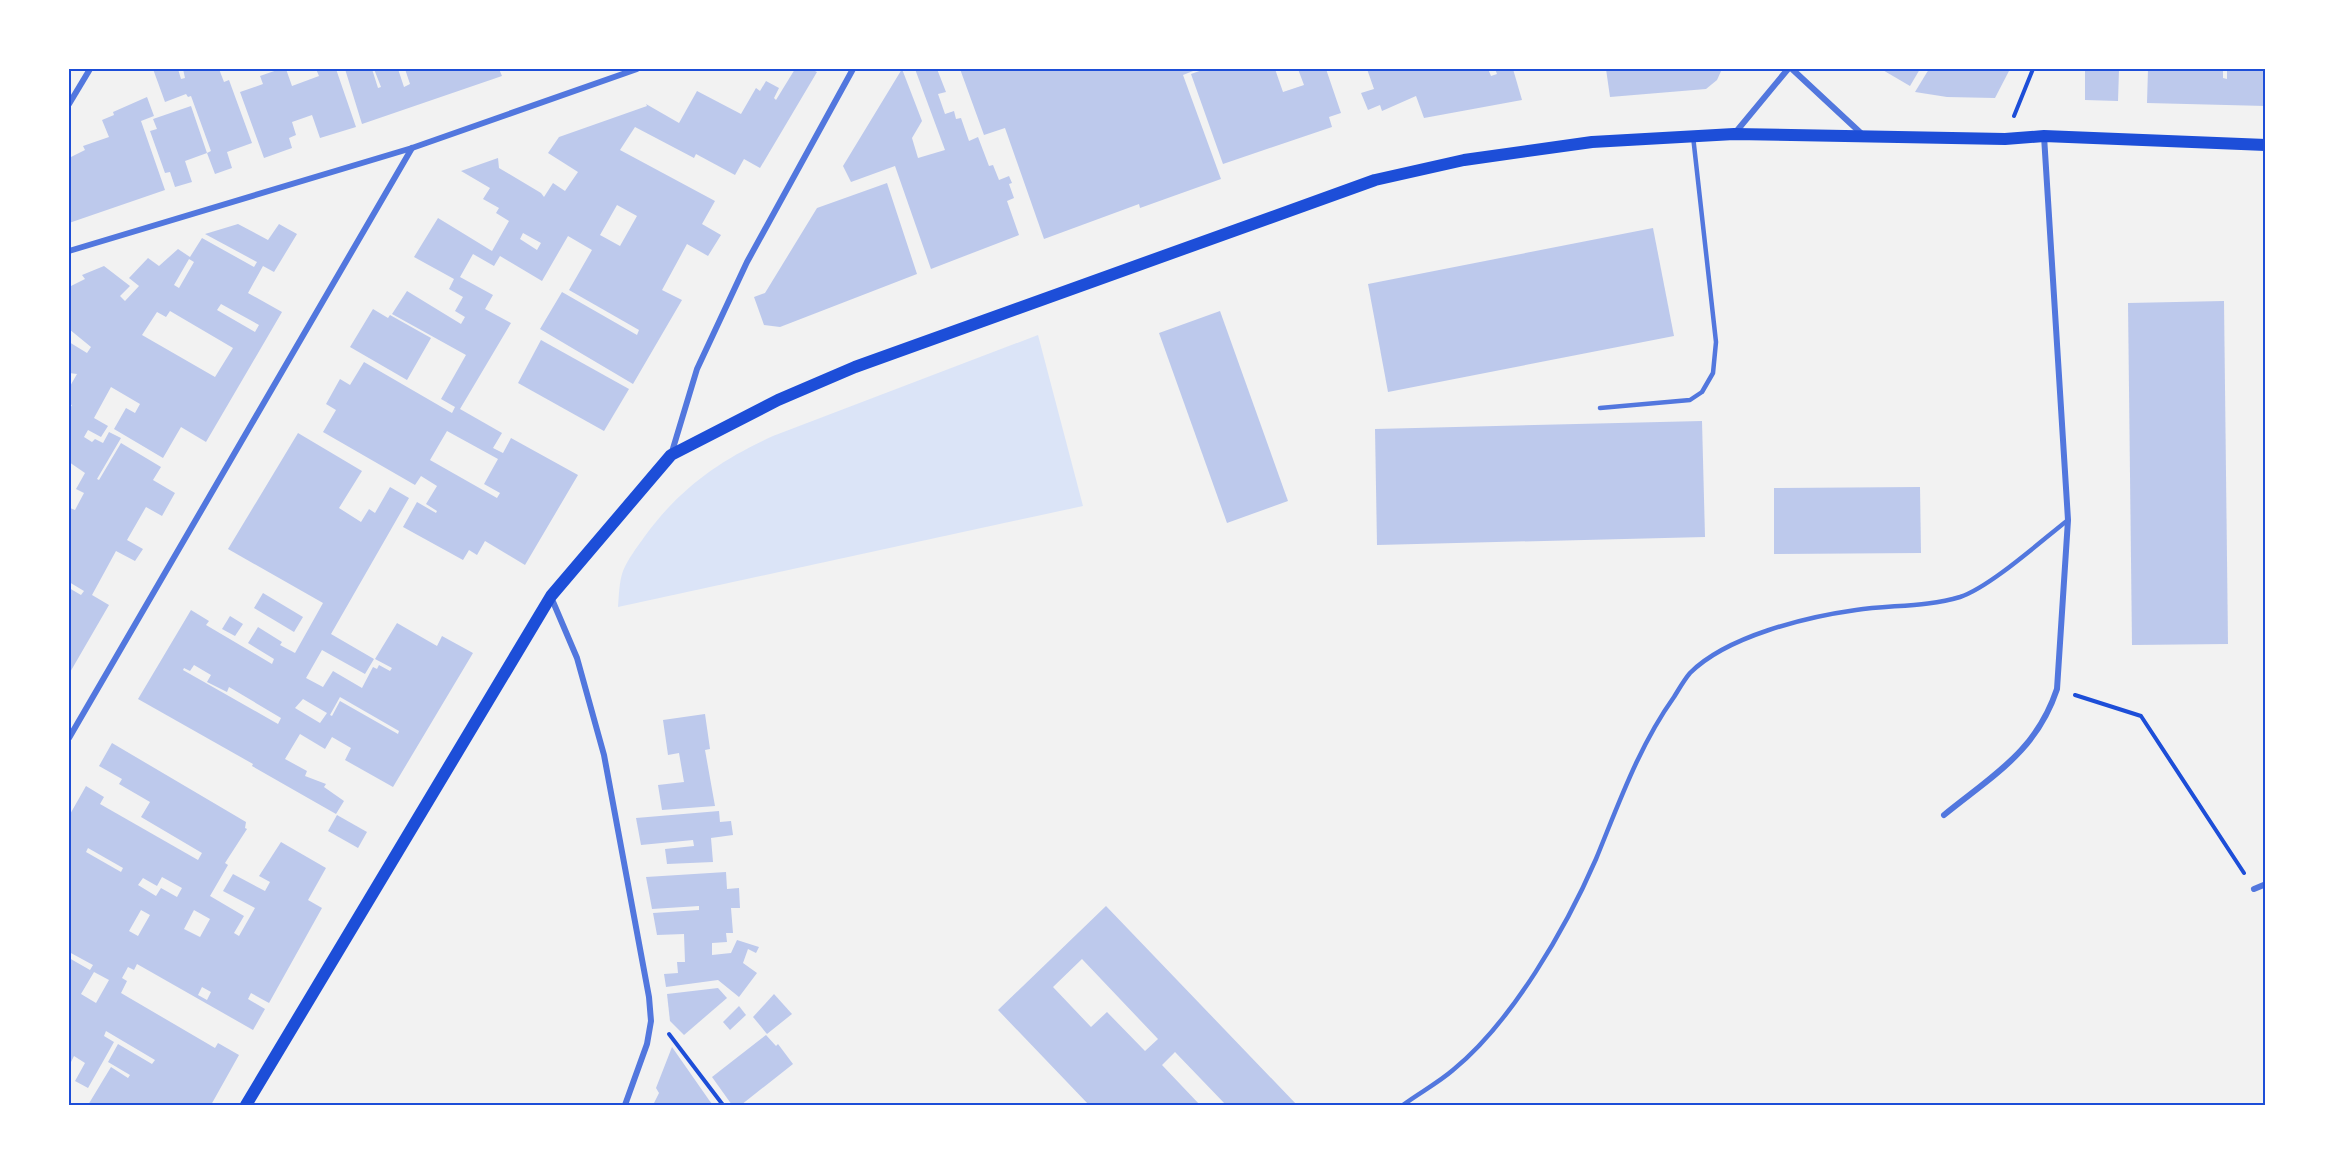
<svg xmlns="http://www.w3.org/2000/svg" width="2335" height="1174" viewBox="0 0 2335 1174" font-family="Barlow,sans-serif">
<style>
.green{fill:#dbe4f7}
.building{fill:#bdc9ec;fill-rule:evenodd}
.lines{fill:none;stroke-linecap:round;stroke-linejoin:round}
.path{stroke:#1d4ed8;stroke-width:4}
.service{stroke:#5277de;stroke-width:4.5}
.minor{stroke:#5277de;stroke-width:6}
.secondary{stroke:#1d4ed8;stroke-width:12}
.neatline{fill:none;stroke:#1d4ed8;stroke-width:2}
</style>
<rect width="100%" height="100%" fill="#f2f2f2"/>
<path class="green" d="M1038,335l45,171 -465,101c1,-11 1,-25 5,-36 5,-12 14,-24 22,-35 35,-48 75,-76 128,-100z"/>
<g class="building">
<path d="M153,69h25l3,10 4,-1 -2,-9h36l5,13 5,-2 23,63 -25,9 5,16 -17,6 -8,-21 4,-2 -20,-55 -3,1 -2,-3 -21,8z"/>
<path d="M280,69h6l6,17 27,-10 -3,-7h20l20,58 -36,11 -8,-23 -20,7 4,13 -7,3 3,10 -28,10 -24,-66 23,-8 -3,-8z"/>
<path d="M345,69h27l6,19 3,-1 -7,-18h24l6,18 6,-3 -5,-15h94l3,7 -140,48z"/>
<path d="M795,69h16l6,3 -57,96 -16,-9 -9,16 -39,-21 -2,4 -59,-31 -15,23 95,51 -13,23 19,11 -13,21 -21,-12 -25,46 20,10 -49,84 -93,-55 22,-37 75,43 2,-5 -70,-40 23,-40 -24,-14 -26,45 -42,-25 -6,10 -21,-12 -13,23 33,18 -8,14 26,14 -51,86 42,24 -9,15 10,5 8,-15 67,37 -53,90 -40,-24 -8,14 -8,-5 -6,10 -60,-33 14,-25 19,11 1,-2 -11,-7 11,-18 -16,-10 -6,9 -92,-53 13,-22 -10,-6 14,-25 10,6 14,-23 88,51 3,-6 -14,-8 25,-44 -74,-41 15,-23 54,33 4,-7 -10,-6 8,-14 -14,-8 5,-10 -40,-22 24,-39 54,33 17,-30 -13,-8 3,-5 -16,-9 7,-11 -29,-17 37,-13 1,10 42,25 3,4 9,-14 12,8 13,-19 -30,-19 11,-16 88,-31 -1,-2 33,19 18,-32 44,23 15,-26 4,3 6,-10 13,7 -5,10 2,2zM617,205l20,11 -17,30 -20,-11zM523,233l18,10 -4,7 -17,-11zM447,431l51,28 -14,25 16,9 -3,5 -67,-38z"/>
<path d="M902,69l20,52 -10,17 6,20 27,-8 -30,-81h22l9,23 -8,2 7,20 9,-3 2,8 5,-1 8,23 9,-4 11,29 4,-1 6,15 10,-4 3,7 -3,1 5,14 -7,3 12,34 -88,34 -36,-103 -44,16 -8,-16z"/>
<path d="M960,69h238l-15,6 38,104 -81,29 -1,-4 -95,35 -39,-111 -21,7z"/>
<path d="M1205,69h70l8,23 21,-7 -6,-16h28l15,44 -12,4 3,10 -109,37 -32,-90z"/>
<path d="M1367,69h121l3,7 6,-2 -2,-5h18l9,31 -98,18 -8,-22 -34,15 -2,-6 -12,5 -7,-17 13,-4z"/>
<path d="M1606,69h116l-5,11 -11,9 -96,8z"/>
<path d="M1881,69h39l-10,17z"/>
<path d="M1929,69h81l-15,29 -48,-1 -32,-5z"/>
<path d="M2085,69h34l-1,32 -33,-1z"/>
<path d="M2148,69h75v9l4,1v-10h39v37l-119,-3z"/>
<path d="M147,97l7,19 -13,5 24,69 -96,33v-65l16,-8 -2,-4 26,-9 -7,-17 12,-5 -1,-3z"/>
<path d="M191,106l16,47 -22,8 7,21 -17,5 -5,-15 -5,1 -15,-42 7,-2 -4,-10z"/>
<path d="M887,183l30,91 -137,53 -16,-2 -10,-28 11,-4 52,-85z"/>
<path d="M238,224l30,16 11,-16 18,10 -23,38 -11,-6 -15,27 34,19 -76,130 -25,-15 -18,31 -49,-29 12,-21 9,5 5,-9 -29,-17 -17,31 14,8 -7,11 -13,-7 -4,7 8,5 3,-3 8,4 6,-11 12,6 -24,41 2,1 22,-37 40,24 -8,13 22,13 -13,23 -16,-9 -19,33 16,9 -8,12 -19,-10 -24,44 17,10 -40,69v-86l12,7 3,-4 -15,-9v-72l1,-2 5,2 9,-17 -8,-4 9,-16 -16,-11v-52l3,-5 -3,-1v-16l8,-14 -8,-1v-31l18,11 4,-6 -22,-18v-42l16,-8 -3,-4 22,-9 26,20 -10,10 5,5 14,-15 -10,-8 19,-20 11,8 19,-17 12,8 12,-19 52,29 3,-5 -52,-28zM189,259l5,3 -15,26 -5,-3zM221,304l38,21 -4,7 -38,-22zM170,311l63,37 -18,29 -73,-42 15,-23 9,5z"/>
<path d="M1653,228l21,108 -286,56 -20,-108z"/>
<path d="M2224,301l4,343 -96,1 -4,-342z"/>
<path d="M373,309l15,9 2,-3 41,23 -24,42 -57,-33z"/>
<path d="M1220,311l68,190 -61,22 -68,-190z"/>
<path d="M541,340l88,49 -25,42 -86,-48z"/>
<path d="M1702,421l3,116 -328,8 -2,-116z"/>
<path d="M298,433l64,38 -23,37 22,14 8,-13 6,4 15,-26 19,11 -78,136 43,25 -9,15 -43,-24 -16,28 17,9 10,-16 29,17 11,-21 4,2 2,-4 11,6 2,-3 -17,-9 22,-36 40,23 5,-10 31,17 -80,134 -48,-27 6,-12 -19,-11 -7,12 -25,-15 -15,25 22,12 -2,5 21,8 -2,3 20,14 -8,13 -84,-48 1,-2 -115,-65 53,-89 18,11 -3,4 66,39 2,-5 -26,-16 10,-16 24,15 -2,3 15,8 28,-50 -95,-54zM194,665l17,10 -4,7 20,10 2,-5 52,31 -3,6 -95,-54 1,-2 6,3zM340,697l59,34 -1,3 -58,-33 -8,15 -2,-1zM303,699l24,14 -7,10 -25,-15z"/>
<path d="M1920,487l1,66 -147,1v-66z"/>
<path d="M263,593l40,24 -9,15 -40,-24z"/>
<path d="M230,616l13,8 -8,12 -13,-7z"/>
<path d="M705,714l5,35 -5,1 10,56 -53,4 -4,-25 26,-3 -5,-29 -11,2 -5,-35z"/>
<path d="M112,743l134,79 -1,6 2,1 -22,34 3,2 -18,31 34,20 -10,17 5,3 16,-28 -32,-17 10,-17 32,17 5,-9 -11,-6 22,-34 45,26 -18,32 14,8 -53,95 -18,-10 -3,6 17,10 -12,21 -116,-66 -3,6 -6,-3 -6,11 5,3 -6,12 94,55 3,-5 21,12 -28,50h-123l23,-38 17,11 2,-3 -22,-13 10,-18 34,20 3,-4 -49,-29 -2,5 10,6 -26,46 -13,-7 10,-18 -11,-7 -5,10v-108l21,12 3,-5 -24,-13v-136l17,-30 18,11 -4,7 98,56 4,-7 -61,-36 9,-15 -31,-18 3,-5 -23,-13zM88,848l35,20 -2,4 -35,-20zM162,877l20,11 -5,9 -16,-9 -5,8 -18,-11 5,-7 14,8zM141,910l9,5 -12,21 -9,-5zM194,910l16,9 -10,18 -16,-8zM94,972l15,8 -13,23 -15,-9zM202,987l9,5 -4,8 -9,-5z"/>
<path d="M719,811l1,11 11,-1 2,14 -22,3 2,24 -46,2 -2,-15 29,-3 -1,-6 -52,5 -5,-27z"/>
<path d="M337,815l30,17 -9,16 -30,-17z"/>
<path d="M726,872l1,17 12,-1 1,20h-9l2,25h-7l1,9 -15,1v12l19,-2 6,-13 22,7 -3,6 -8,-4 -5,14 14,10 -18,24 -21,-17 -52,7 -2,-13 14,-1 -1,-11h8l-1,-28 -27,1 -4,-22 46,-3v-4l-47,3 -6,-32z"/>
<path d="M1106,906l191,199h-71l-51,-53 -13,13 38,40h-111l-91,-95zM1082,959l76,80 -13,12 -38,-39 -16,15 -38,-40z"/>
<path d="M718,988l9,10 -43,37 -14,-14 -3,-27z"/>
<path d="M774,994l18,20 -25,20 -14,-17z"/>
<path d="M739,1006l7,9 -16,15 -7,-8z"/>
<path d="M766,1035l10,11 2,-2 15,20 -52,41h-9l-20,-28z"/>
<path d="M672,1047l37,53 4,5h-60l6,-12 -3,-5z"/>
</g>
<g class="lines">
<g class="path">
<path d="M2014,116l19,-47"/>
<path d="M2075,695l66,21 103,157"/>
<path d="M669,1034l54,71"/>
</g>
<g class="service">
<path d="M1600,408l90,-8 12,-8 11,-19 3,-31 -23,-206"/>
<path d="M1403,1105c16,-12 35,-22 50,-35 59,-48 113,-142 143,-211 23,-56 43,-113 78,-162 5,-8 10,-17 16,-24 37,-37 116,-56 166,-63 34,-5 71,-3 104,-13 30,-10 81,-56 108,-77"/>
</g>
<g class="minor">
<path d="M1792,69l72,67"/>
<path d="M69,104l21,-35"/>
<path d="M1735,133l53,-64"/>
<path d="M69,251l343,-103 225,-79"/>
<path d="M671,455l26,-86 50,-107 106,-193"/>
<path d="M551,597l26,61 27,97 45,242 2,24 -4,23 -22,61"/>
<path d="M69,738l343,-590"/>
<path d="M1944,815c49,-40 92,-63 113,-126l11,-169 -24,-384"/>
<path d="M2254,889l12,-5"/>
</g>
<path class="secondary" d="M246,1105l305,-509 120,-141 107,-55 77,-33 520,-187 89,-20 128,-18 142,-8 271,5 39,-3 222,9"/>
</g>
<rect width="2335" height="1174" fill="none" stroke="#ffffff" stroke-width="141"/>
<rect x="70" y="70" width="2194" height="1034" class="neatline"/>
</svg>
